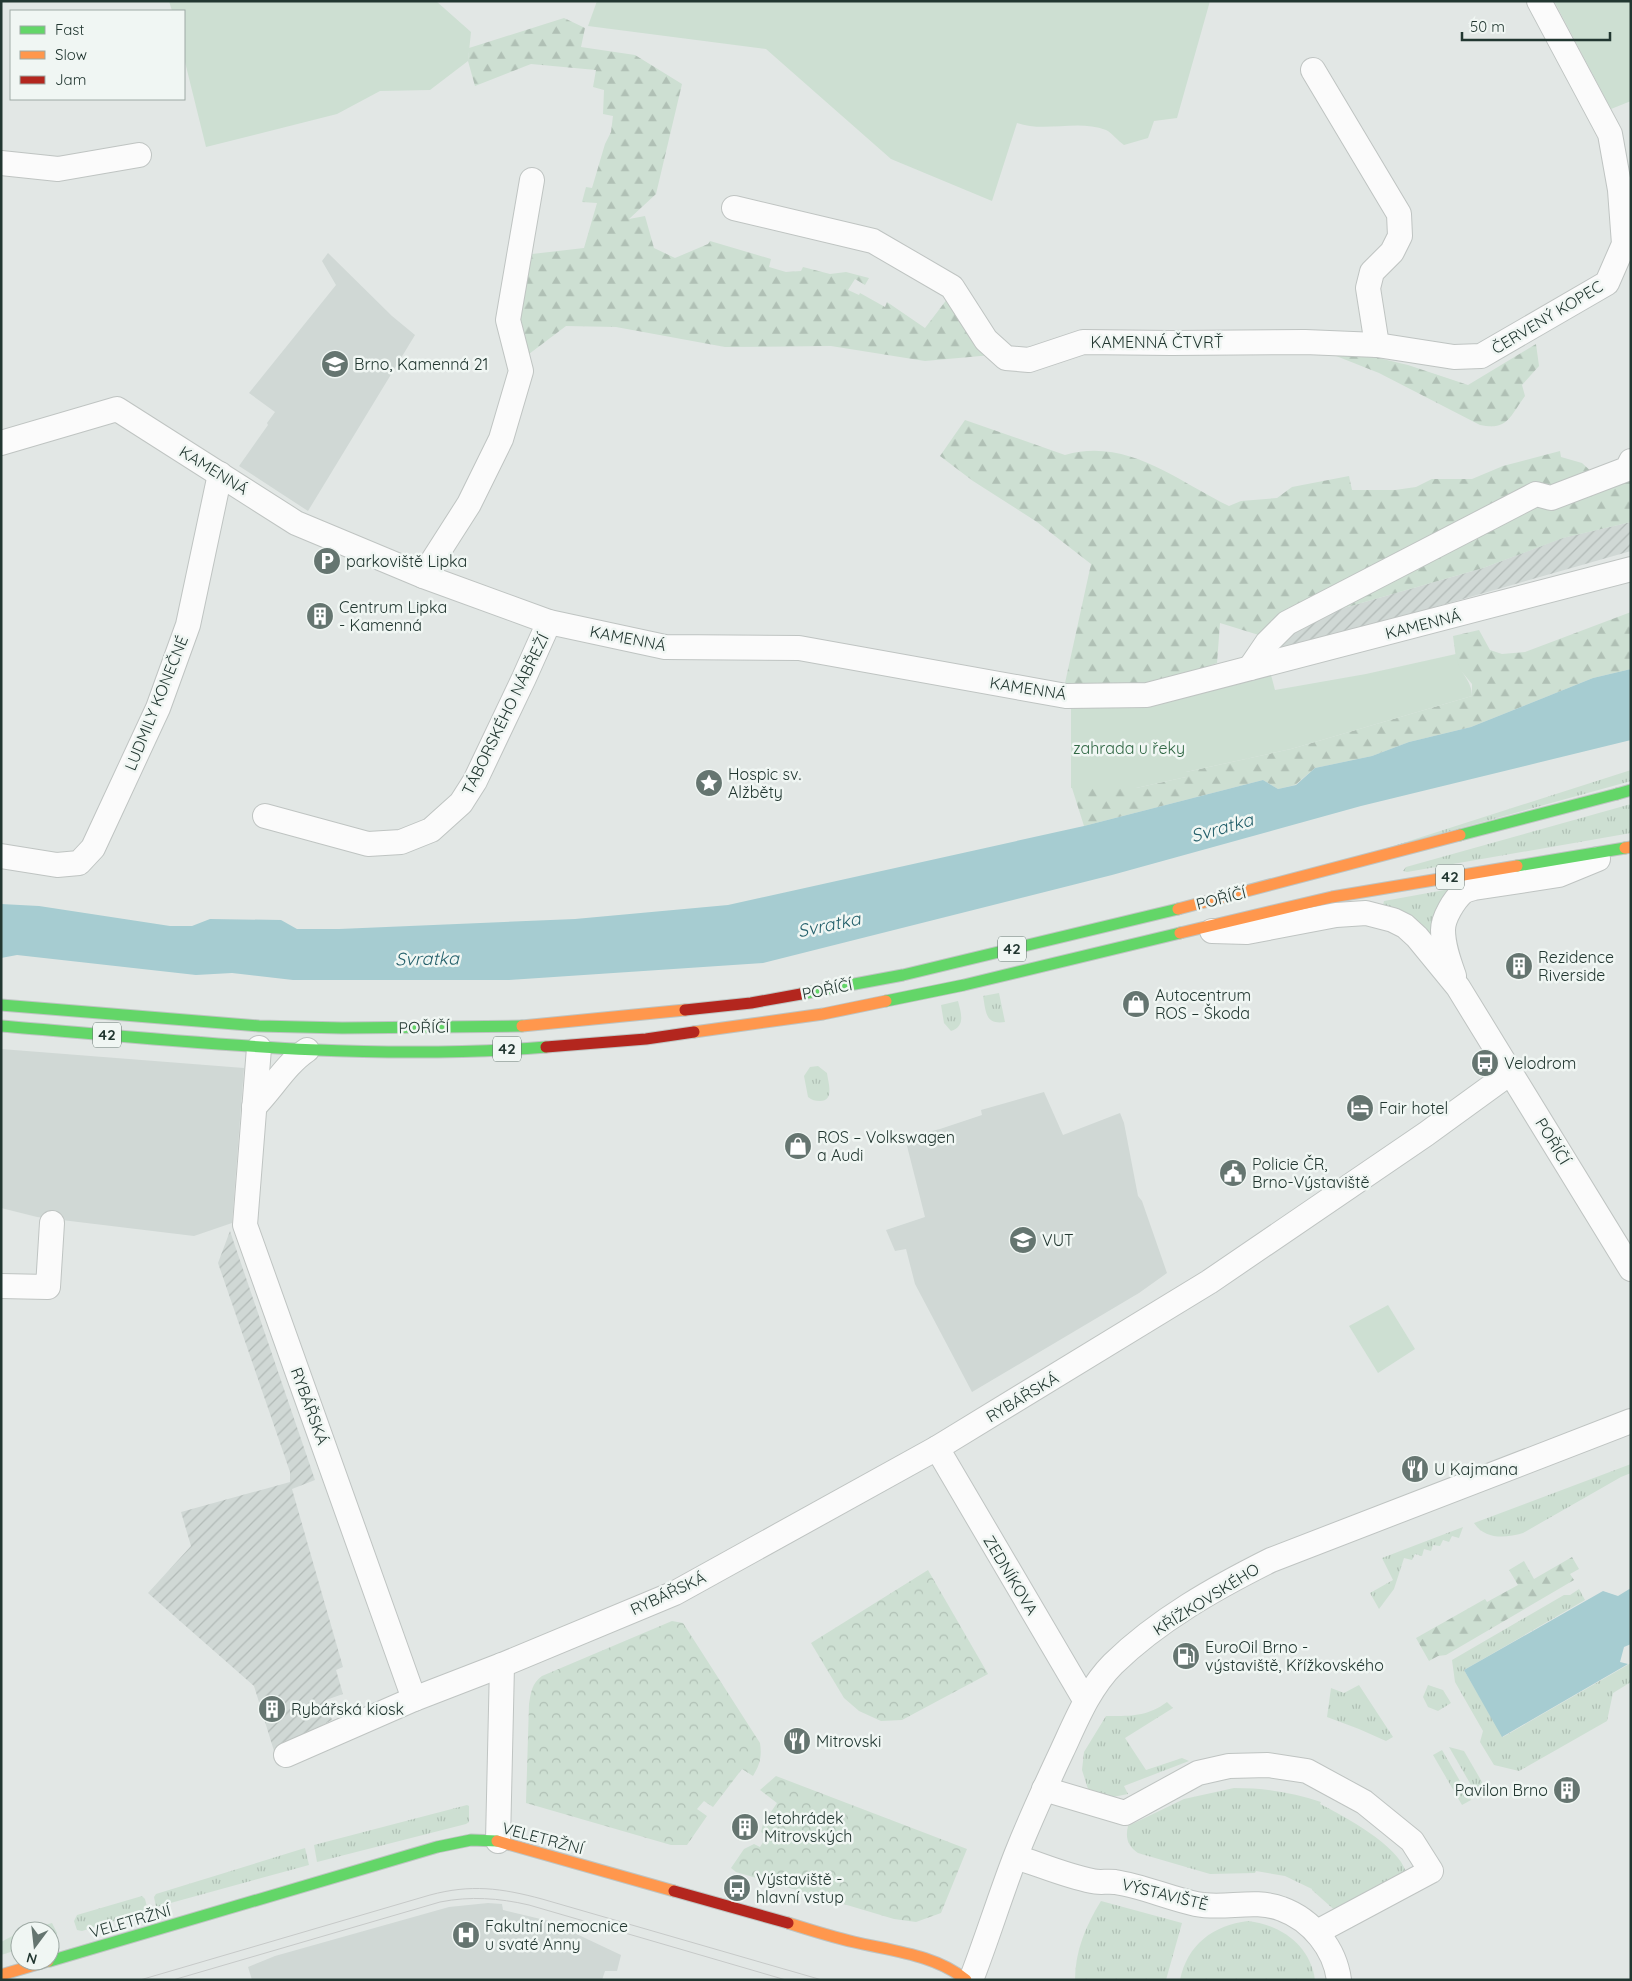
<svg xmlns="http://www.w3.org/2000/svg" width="1632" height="1981" viewBox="0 0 1632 1981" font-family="Quicksand,sans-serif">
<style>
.built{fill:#d0d8d5}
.industrial{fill:url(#industrial-furrows)}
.grass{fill:url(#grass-tufts)}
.forest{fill:url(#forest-firs)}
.park{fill:url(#park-crowns)}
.garden{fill:#cddfd2}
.water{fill:#a6ccd1}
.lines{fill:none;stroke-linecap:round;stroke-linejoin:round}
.street-casing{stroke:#bfc4c2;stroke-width:26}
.fast-casing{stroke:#bec4c2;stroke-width:13}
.slow-casing{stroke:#bec4c2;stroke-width:13}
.jam-casing{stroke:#bec4c2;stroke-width:13}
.street{stroke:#fbfbfb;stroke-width:24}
.fast{stroke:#63d668;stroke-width:11}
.slow{stroke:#ff974d;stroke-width:11}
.jam{stroke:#b3261e;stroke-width:11}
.tram{stroke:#c6c9c8;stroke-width:1}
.labels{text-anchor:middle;stroke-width:5;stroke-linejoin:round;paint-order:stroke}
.shield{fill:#f0f6f3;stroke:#60706b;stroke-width:1}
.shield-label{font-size:15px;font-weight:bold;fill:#223731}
.street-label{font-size:16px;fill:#223731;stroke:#f0f6f3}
.poi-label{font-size:16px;fill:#223731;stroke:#f0f6f3;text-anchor:start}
.park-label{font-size:16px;fill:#326946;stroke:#f0f6f3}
.water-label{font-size:18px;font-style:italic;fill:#24606b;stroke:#f0f6f3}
</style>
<defs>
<pattern id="industrial-furrows" width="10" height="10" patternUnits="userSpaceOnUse" patternTransform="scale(1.25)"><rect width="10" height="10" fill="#d0d8d5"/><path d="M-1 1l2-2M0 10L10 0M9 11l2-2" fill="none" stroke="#b2bab7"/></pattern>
<pattern id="grass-tufts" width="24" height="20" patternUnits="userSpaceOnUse" patternTransform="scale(1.25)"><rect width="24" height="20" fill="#cddfd2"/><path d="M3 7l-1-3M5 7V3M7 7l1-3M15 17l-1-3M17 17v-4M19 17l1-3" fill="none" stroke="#b0c0b5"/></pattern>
<pattern id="forest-firs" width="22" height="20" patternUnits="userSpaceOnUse" patternTransform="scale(1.25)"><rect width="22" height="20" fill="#cddfd2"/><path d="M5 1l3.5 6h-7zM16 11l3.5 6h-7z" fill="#b0c0b5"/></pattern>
<pattern id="park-crowns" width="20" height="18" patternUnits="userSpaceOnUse" patternTransform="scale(1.25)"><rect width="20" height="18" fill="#cddfd2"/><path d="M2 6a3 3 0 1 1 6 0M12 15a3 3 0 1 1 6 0" fill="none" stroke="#b0c0b5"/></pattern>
</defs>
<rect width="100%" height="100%" fill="#e2e7e5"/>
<g class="built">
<path d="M328,253l64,63 23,19 -107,176 -69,-45 29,-41 -1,-2 8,-11 -26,-19 87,-108 -14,-24z"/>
<path d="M1,1049l243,19 -12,155 -38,13 -157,-19 -36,-9z"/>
<path d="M1044,1092l19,43 57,-22 4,10 14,73 4,5 25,72 -28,20 -167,99 -57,-108 -9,-35 -11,2 -9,-21 39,-13 -20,-79 35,-9 42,-14 -1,-5z"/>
<path d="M488,1903l14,1 1,6 46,11 72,34 -4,16h-12l-3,9h-350l-4,-13 27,-11 174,-49z"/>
</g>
<g class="industrial">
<path d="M1631,522v29l-350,100 -5,-10 47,-27 160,-46 79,-30z"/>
<path d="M230,1231l85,249 -23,9 51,178 -7,3 7,24 -17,6 6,20 -58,31 -20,-65 -106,-93 43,-47 -10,-34 109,-30v-10l-72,-209z"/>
</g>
<g class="grass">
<path d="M1631,770v11l-250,69z"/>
<path d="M1631,804v29l-224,39 -4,-1 3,-4z"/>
<path d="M1450,889l-18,49 -49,-33 1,-4z"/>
<path d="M999,993l6,29c-20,3 -19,-10 -22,-26z"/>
<path d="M958,1001c3,12 8,25 -7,30l-7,-8 -3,-18z"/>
<path d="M818,1066l9,7c1,9 8,28 -7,28 -5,0 -8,-1 -12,-4l-4,-21 6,-9z"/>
<path d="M1631,1464v9l-10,4 -98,56c-17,5 -38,7 -49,-10z"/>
<path d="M1463,1527l-4,11 -7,-2 -3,6 -6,-2 -3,6 -7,-1 -2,6 -7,-2 -2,7 -7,-2 -3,6 -8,-2 -10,31 -15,20 -9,-16 23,-13 -11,-22z"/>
<path d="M1579,1589l6,11 -121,70 39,67 128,-74v19l-18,11 -6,28 -88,50 -25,-6 -14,-23 3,-11 -28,-49 -3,-22 112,-65h6z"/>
<path d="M1359,1685l34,52 -7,4 -27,-12 -32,-12 4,-29 13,5z"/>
<path d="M1428,1685l15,5 8,13 -13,8 -10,-4 -5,-10z"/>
<path d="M1167,1702l6,6 -48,30 21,32 36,-12 7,3 -65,25 4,8 -15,3 -25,-8 -6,-19 2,-18 22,-36c24,0 41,1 61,-14z"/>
<path d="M1449,1747l15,4 18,31 -4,15z"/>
<path d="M1442,1750l29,50 -9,5 -29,-50z"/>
<path d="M1234,1788c30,0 58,4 87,14l-1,2c24,12 78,41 86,68l-67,42 -27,-24v-1l-27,-13 -29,-5 -1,2 -45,1 -72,-21c-10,-7 -13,-15 -10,-27l56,-27z"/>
<path d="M467,1805l2,1v16l-3,2 -149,38 -3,-17z"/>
<path d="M305,1848l4,17 -153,42 -2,-10 2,-3z"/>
<path d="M142,1896l3,3 3,12 -66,20 -5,-1 -3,-9 3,-6z"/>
<path d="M1101,1901l81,22 -16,57h-91c0,-29 11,-55 26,-79z"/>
<path d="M1248,1921c33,4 62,24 67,59h-135c7,-35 33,-55 68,-59z"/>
<path d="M52,1923l5,10 -1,4 -6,3v-9h-26z"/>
<path d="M20,1932v17l-19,6v-13z"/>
</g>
<g class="forest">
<path d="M564,18l21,10 -4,19 54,8 47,29 -26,110 -27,25 16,-3 9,32 21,10 33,-14 2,-3 61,18 -2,8 17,5 15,-1 2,-4 27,7 16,-2 23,6 -4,7 -10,-6 -7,11 11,5 1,-2 25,14 2,-5 38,26 26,-34 41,61 -67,6 -94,-15 -106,1 -109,-20 -50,-1 -37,28 -9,-37 12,-63 52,-6 13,-45 -15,-1 4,-15 6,1 13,-44 6,-12 2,-16 -10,-2 1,-24 -11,-3 3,-17 -65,-6 -56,22 -7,-25 1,-13z"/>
<path d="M1536,344l3,22 -17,19 3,11c-15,20 -17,35 -45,29l-101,-52 -58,-23 49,6 38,9 60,20z"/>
<path d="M965,420l100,35c62,-18 112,26 164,51l12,-5 36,-3 15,-11 57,-11 3,14h43l21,-3 16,-8h40l31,-13 57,-15 1,6 21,6 26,24 23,-15v50l-68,16 -80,30 -160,46 -61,22 -42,-13 -3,40c-18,6 -37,14 -55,19 -32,7 -65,5 -97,1l26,-119 -54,-42 -64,-41 -33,-25z"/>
<path d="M1631,612v57l-38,9 -122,49 -62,15 -37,14 -57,12 -20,17 -17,4 -15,-9 -179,46 -12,-38h64l50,-11v-5l105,-23 181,-53v-12l-15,-18 -4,-30 26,-6 11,20 12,4 23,-2z"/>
<path d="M1572,1557l7,12 -9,5 4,6 -128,75 -8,1 -9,5 -13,-23 69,-39 2,3 31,-17 -9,-15 15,-9 10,18z"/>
</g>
<g class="park">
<path d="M928,1570l60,104 -86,46 -21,1 -22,-10 -15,-13 -33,-55z"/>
<path d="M672,1621l11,2 77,120c2,13 0,22 -7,33l-11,-7 -29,38 -9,-6 -7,8 10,7 -20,29h-16l-145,-42 3,-99c2,-12 3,-21 13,-28z"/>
<path d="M776,1776l191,73 -26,64 -25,9 -22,-3 -158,-47 -5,-4 13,-19 10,-5 6,3 7,-11 -6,-4 2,-8 14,-21 -17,-13z"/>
</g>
<g class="garden">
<path d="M169,1h267l35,31 -3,29 -38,29 -50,1 -43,23 -131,33 -22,-89v-47h-12z"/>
<path d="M597,1h613l-33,117 -23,3 -6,17 -24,7c-6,-4 -12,-12 -18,-15 -29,-11 -61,3 -89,-7l-25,78 -101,-42 -125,-110 -178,-23z"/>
<path d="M1554,1h77v100l-20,8z"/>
<path d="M1456,654c2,19 16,25 16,42l-181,53 -105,23v5l-50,11h-65v-82l73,2 1,-5 125,-32 5,19 91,-16z"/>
<path d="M1388,1305l27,44 -37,24 -29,-47z"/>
</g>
<g class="water">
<path d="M1631,669v71l-270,66 -249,69 -349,88 -254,17h-216l-61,-7 -36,2 -179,-20 -16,3v-54l38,2 131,20h22l18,-7 71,1 16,9h42l236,-10 153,-14 356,-79 179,-46 15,9 18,-4 19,-17 57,-12 37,-14 62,-15 122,-49z"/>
<path d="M1631,1588v56l-7,3 -4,15 8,2 -126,73 -38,-67 139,-79 15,5z"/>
</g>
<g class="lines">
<g class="street-casing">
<g id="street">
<path d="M1313,70l86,144 1,22 -8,16 -20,20 -4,16 9,57"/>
<path d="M1,163l57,6 81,-14"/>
<path d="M734,208l139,33 79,46 34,53 20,18 23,2 54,-18 88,1 134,-1 72,3 77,12 27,-1 126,-73 17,-39 -4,-54 -10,-56 -71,-133"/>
<path d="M1,443l116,-34 179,114 127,53 126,46 116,25 134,1 267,48 81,-1 484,-126"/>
<path d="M423,576l46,-72 32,-65 20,-68 -13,-51 24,-140"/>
<path d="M1250,668l17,-25 20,-20 249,-129 15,4 76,-29 4,-8"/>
<path d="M265,816l103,28 33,-2 30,-12 30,-27 14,-22 49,-103 25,-56"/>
<path d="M1,856l56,9 22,-2 14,-15 65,-140 30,-83 32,-151"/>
<path d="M1212,931l35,1 89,-17 30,-2 27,7 12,6 12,11 41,50 173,282"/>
<path d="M1454,976c-5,-14 -11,-30 -11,-46 0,-12 11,-30 20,-38 3,-2 7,-3 11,-4l85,-13 39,-16"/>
<path d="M259,1048l-14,177 169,474"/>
<path d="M254,1107c18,-18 32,-43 53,-57"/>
<path d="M1,1286l47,1 4,-64"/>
<path d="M937,1448l148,252"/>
<path d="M286,1755l128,-56 88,-34 173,-72 262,-145 272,-166 217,-148 84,-61"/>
<path d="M1044,1789l81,24 73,-40 31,-7 39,-1 39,6 57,31 48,39 19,30 -114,61"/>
<path d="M498,1841l4,-176"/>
<path d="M1016,1857c25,8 50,19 76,24 7,2 15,0 23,1 27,4 53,16 81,22 29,6 58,-6 86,5 30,11 53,40 57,71"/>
<path d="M971,1980c16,-41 29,-84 45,-125 14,-35 30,-70 46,-104 14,-30 27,-63 51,-87 45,-44 102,-76 158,-104l360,-139"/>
</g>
</g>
<g class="fast-casing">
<g id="fast">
<path d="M1617,794l14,-4"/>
<path d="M1460,835l157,-41"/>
<path d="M1517,866l108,-18"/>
<path d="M801,994l102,-19 275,-66"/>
<path d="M886,1001l78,-16 216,-52"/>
<path d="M1,1005l258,21 83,2 180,-2"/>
<path d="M1,1026c181,15 363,36 545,21"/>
<path d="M50,1961l387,-114 34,-7 26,1"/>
</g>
</g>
<g class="slow-casing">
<g id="slow">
<path d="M1625,848l6,-1"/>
<path d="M1178,909l282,-74"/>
<path d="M1180,933l152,-36 185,-31"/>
<path d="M522,1026l163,-16"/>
<path d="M694,1032l129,-18 63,-13"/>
<path d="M497,1841l177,50"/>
<path d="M788,1923c22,7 44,14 66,19 38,9 82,13 112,38"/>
<path d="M1,1975l47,-14"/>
</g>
</g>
<g class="jam-casing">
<g id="jam">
<path d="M685,1010l66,-7 50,-9"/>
<path d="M546,1047l100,-8 48,-7"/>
<path d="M674,1891l114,32"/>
</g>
</g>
<use href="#street" class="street"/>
<use href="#fast" class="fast"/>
<use href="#slow" class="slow"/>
<use href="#jam" class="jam"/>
<g class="tram">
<path d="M140,1980l290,-85c41,-11 71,-7 112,4l280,81"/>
<path d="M173,1980l267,-78c30,-6 59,-4 89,3l257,75"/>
</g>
</g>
<defs>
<g id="school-disc" transform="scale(1.4375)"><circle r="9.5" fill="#657570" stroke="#f0f6f3"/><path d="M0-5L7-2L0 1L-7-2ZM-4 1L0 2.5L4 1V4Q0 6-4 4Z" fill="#fff"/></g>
<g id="parking-disc" transform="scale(1.4375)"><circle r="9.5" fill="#657570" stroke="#f0f6f3"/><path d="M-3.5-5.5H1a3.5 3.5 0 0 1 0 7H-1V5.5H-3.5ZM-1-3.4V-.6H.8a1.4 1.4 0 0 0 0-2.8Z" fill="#fff"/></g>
<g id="building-disc" transform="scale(1.4375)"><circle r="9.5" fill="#657570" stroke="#f0f6f3"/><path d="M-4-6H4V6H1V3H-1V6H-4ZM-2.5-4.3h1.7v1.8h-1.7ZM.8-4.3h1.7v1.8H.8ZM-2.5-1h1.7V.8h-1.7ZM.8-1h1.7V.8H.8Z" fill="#fff"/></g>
<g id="sight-disc" transform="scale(1.4375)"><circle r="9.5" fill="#657570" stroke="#f0f6f3"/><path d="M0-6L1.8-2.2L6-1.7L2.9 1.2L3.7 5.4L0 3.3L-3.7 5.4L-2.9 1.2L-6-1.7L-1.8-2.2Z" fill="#fff"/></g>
<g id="shop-disc" transform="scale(1.4375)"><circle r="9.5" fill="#657570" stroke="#f0f6f3"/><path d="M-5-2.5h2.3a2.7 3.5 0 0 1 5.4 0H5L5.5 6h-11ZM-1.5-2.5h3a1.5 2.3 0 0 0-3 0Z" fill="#fff"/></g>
<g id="bus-disc" transform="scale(1.4375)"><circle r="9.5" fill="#657570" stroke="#f0f6f3"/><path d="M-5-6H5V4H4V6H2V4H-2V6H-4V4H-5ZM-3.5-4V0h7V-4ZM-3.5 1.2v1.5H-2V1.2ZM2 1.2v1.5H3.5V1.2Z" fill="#fff"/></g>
<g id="hotel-disc" transform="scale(1.4375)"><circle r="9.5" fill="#657570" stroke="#f0f6f3"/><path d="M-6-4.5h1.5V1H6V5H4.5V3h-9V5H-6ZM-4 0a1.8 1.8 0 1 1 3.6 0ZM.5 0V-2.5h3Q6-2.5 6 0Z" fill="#fff"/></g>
<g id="civic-disc" transform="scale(1.4375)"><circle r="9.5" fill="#657570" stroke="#f0f6f3"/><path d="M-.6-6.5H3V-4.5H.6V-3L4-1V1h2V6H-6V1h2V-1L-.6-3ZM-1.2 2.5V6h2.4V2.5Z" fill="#fff"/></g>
<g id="university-disc" transform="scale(1.4375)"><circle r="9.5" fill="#657570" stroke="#f0f6f3"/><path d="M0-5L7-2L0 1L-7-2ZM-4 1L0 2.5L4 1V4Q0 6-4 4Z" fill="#fff"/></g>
<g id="restaurant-disc" transform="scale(1.4375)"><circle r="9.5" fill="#657570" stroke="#f0f6f3"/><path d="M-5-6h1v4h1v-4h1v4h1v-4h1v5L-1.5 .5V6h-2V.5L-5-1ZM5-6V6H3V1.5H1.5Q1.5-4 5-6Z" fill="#fff"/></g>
<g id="fuel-disc" transform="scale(1.4375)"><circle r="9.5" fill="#657570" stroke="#f0f6f3"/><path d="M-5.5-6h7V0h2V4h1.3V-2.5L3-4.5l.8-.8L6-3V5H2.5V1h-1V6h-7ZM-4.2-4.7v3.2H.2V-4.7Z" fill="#fff"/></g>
<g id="hospital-disc" transform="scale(1.4375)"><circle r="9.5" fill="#657570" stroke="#f0f6f3"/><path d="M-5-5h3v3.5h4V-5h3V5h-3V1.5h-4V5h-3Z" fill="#fff"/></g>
</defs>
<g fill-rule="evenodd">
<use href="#school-disc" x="335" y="364"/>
<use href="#parking-disc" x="327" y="561"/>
<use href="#building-disc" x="320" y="616"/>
<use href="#sight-disc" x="709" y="783"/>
<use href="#building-disc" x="1519" y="966"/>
<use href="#shop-disc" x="1136" y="1004"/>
<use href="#bus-disc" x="1485" y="1063"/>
<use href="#hotel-disc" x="1360" y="1108"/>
<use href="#shop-disc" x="798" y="1146"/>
<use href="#civic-disc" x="1233" y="1173"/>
<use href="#university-disc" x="1023" y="1240"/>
<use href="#restaurant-disc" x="1415" y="1469"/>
<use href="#fuel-disc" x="1186" y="1656"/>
<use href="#building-disc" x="272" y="1709"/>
<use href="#restaurant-disc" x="797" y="1741"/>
<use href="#building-disc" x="1567" y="1790"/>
<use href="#building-disc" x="745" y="1827"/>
<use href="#bus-disc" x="737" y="1888"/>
<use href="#hospital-disc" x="466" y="1935"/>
</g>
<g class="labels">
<g class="shield">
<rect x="1436" y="864.5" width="28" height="25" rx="4"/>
<rect x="998" y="936.5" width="28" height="25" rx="4"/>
<rect x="93" y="1022.5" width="28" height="25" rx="4"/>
<rect x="493" y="1036.5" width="28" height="25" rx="4"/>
</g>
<g class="shield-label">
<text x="1450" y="882">42</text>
<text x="1012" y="954">42</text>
<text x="107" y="1040">42</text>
<text x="507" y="1054">42</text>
</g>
<g class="street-label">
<text transform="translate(1547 317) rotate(-31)" y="6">ČERVENÝ KOPEC</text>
<text x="1157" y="348">KAMENNÁ ČTVRŤ</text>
<text transform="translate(214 470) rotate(32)" y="6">KAMENNÁ</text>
<text transform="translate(1423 624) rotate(-14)" y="6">KAMENNÁ</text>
<text transform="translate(628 638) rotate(11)" y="6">KAMENNÁ</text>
<text transform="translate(1028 688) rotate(9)" y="6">KAMENNÁ</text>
<text transform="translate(156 703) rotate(-68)" y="6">LUDMILY KONEČNÉ</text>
<text transform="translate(505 714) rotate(-64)" y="6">TÁBORSKÉHO NÁBŘEŽÍ</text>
<text transform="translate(1221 898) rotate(-14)" y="6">POŘÍČÍ</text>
<text transform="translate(827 989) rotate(-11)" y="6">POŘÍČÍ</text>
<text transform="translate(424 1027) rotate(-1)" y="6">POŘÍČÍ</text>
<text transform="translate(1553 1141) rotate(59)" y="6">POŘÍČÍ</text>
<text transform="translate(1022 1397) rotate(-31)" y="6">RYBÁŘSKÁ</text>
<text transform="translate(310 1406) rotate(70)" y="6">RYBÁŘSKÁ</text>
<text transform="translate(1011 1575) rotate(59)" y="6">ZEDNÍKOVA</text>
<text transform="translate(668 1593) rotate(-25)" y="6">RYBÁŘSKÁ</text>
<text transform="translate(1206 1599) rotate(-32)" y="6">KŘÍŽKOVSKÉHO</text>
<text transform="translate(543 1838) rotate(15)" y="6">VELETRŽNÍ</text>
<text transform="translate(1165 1894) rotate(14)" y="6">VÝSTAVIŠTĚ</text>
<text transform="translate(130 1921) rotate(-16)" y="6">VELETRŽNÍ</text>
</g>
<g class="poi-label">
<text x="354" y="370">Brno, Kamenná 21</text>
<text x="346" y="567">parkoviště Lipka</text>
<text x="339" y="613">Centrum Lipka<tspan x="339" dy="18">- Kamenná</tspan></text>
<text x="728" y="780">Hospic sv.<tspan x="728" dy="18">Alžběty</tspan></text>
<text x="1538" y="963">Rezidence<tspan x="1538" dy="18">Riverside</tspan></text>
<text x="1155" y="1001">Autocentrum<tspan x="1155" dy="18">ROS – Škoda</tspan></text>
<text x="1504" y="1069">Velodrom</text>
<text x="1379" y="1114">Fair hotel</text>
<text x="817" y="1143">ROS – Volkswagen<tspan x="817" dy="18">a Audi</tspan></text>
<text x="1252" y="1170">Policie ČR,<tspan x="1252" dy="18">Brno-Výstaviště</tspan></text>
<text x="1042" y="1246">VUT</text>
<text x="1434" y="1475">U Kajmana</text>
<text x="1205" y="1653">EuroOil Brno -<tspan x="1205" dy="18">výstaviště, Křížkovského</tspan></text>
<text x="291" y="1715">Rybářská kiosk</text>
<text x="816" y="1747">Mitrovski</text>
<text x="1548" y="1796" text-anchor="end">Pavilon Brno</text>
<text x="764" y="1824">letohrádek<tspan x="764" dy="18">Mitrovských</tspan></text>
<text x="756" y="1885">Výstaviště -<tspan x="756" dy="18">hlavní vstup</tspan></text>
<text x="485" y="1932">Fakultní nemocnice<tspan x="485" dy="18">u svaté Anny</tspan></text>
</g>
<g class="park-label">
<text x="1129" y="754">zahrada u řeky</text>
</g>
<g class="water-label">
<text transform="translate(1222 828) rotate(-16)" y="6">Svratka</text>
<text transform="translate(829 925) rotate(-12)" y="6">Svratka</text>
<text transform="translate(427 959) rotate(-1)" y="6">Svratka</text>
</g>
</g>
<rect width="1632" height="1981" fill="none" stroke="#223731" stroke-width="5"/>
<rect x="10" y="10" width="175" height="90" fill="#f0f6f3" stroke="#9eaaa5"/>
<rect x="20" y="26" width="25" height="8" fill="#63d668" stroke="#9eaaa5"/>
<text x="55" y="35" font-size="15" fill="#223731">Fast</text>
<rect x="20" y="51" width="25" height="8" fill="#ff974d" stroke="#9eaaa5"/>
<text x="55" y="60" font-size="15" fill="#223731">Slow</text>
<rect x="20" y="76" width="25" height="8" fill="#b3261e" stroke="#9eaaa5"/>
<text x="55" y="85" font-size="15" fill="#223731">Jam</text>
<g transform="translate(35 1946) rotate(195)"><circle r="24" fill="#f0f6f3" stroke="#9eaaa5"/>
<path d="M0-4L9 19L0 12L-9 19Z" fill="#657570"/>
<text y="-8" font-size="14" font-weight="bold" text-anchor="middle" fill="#223731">N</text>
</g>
<path d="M1462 32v8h148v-8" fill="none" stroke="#223731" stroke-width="2.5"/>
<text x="1470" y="32" font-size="15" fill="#223731" stroke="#f0f6f3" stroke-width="4" paint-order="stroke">50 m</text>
</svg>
